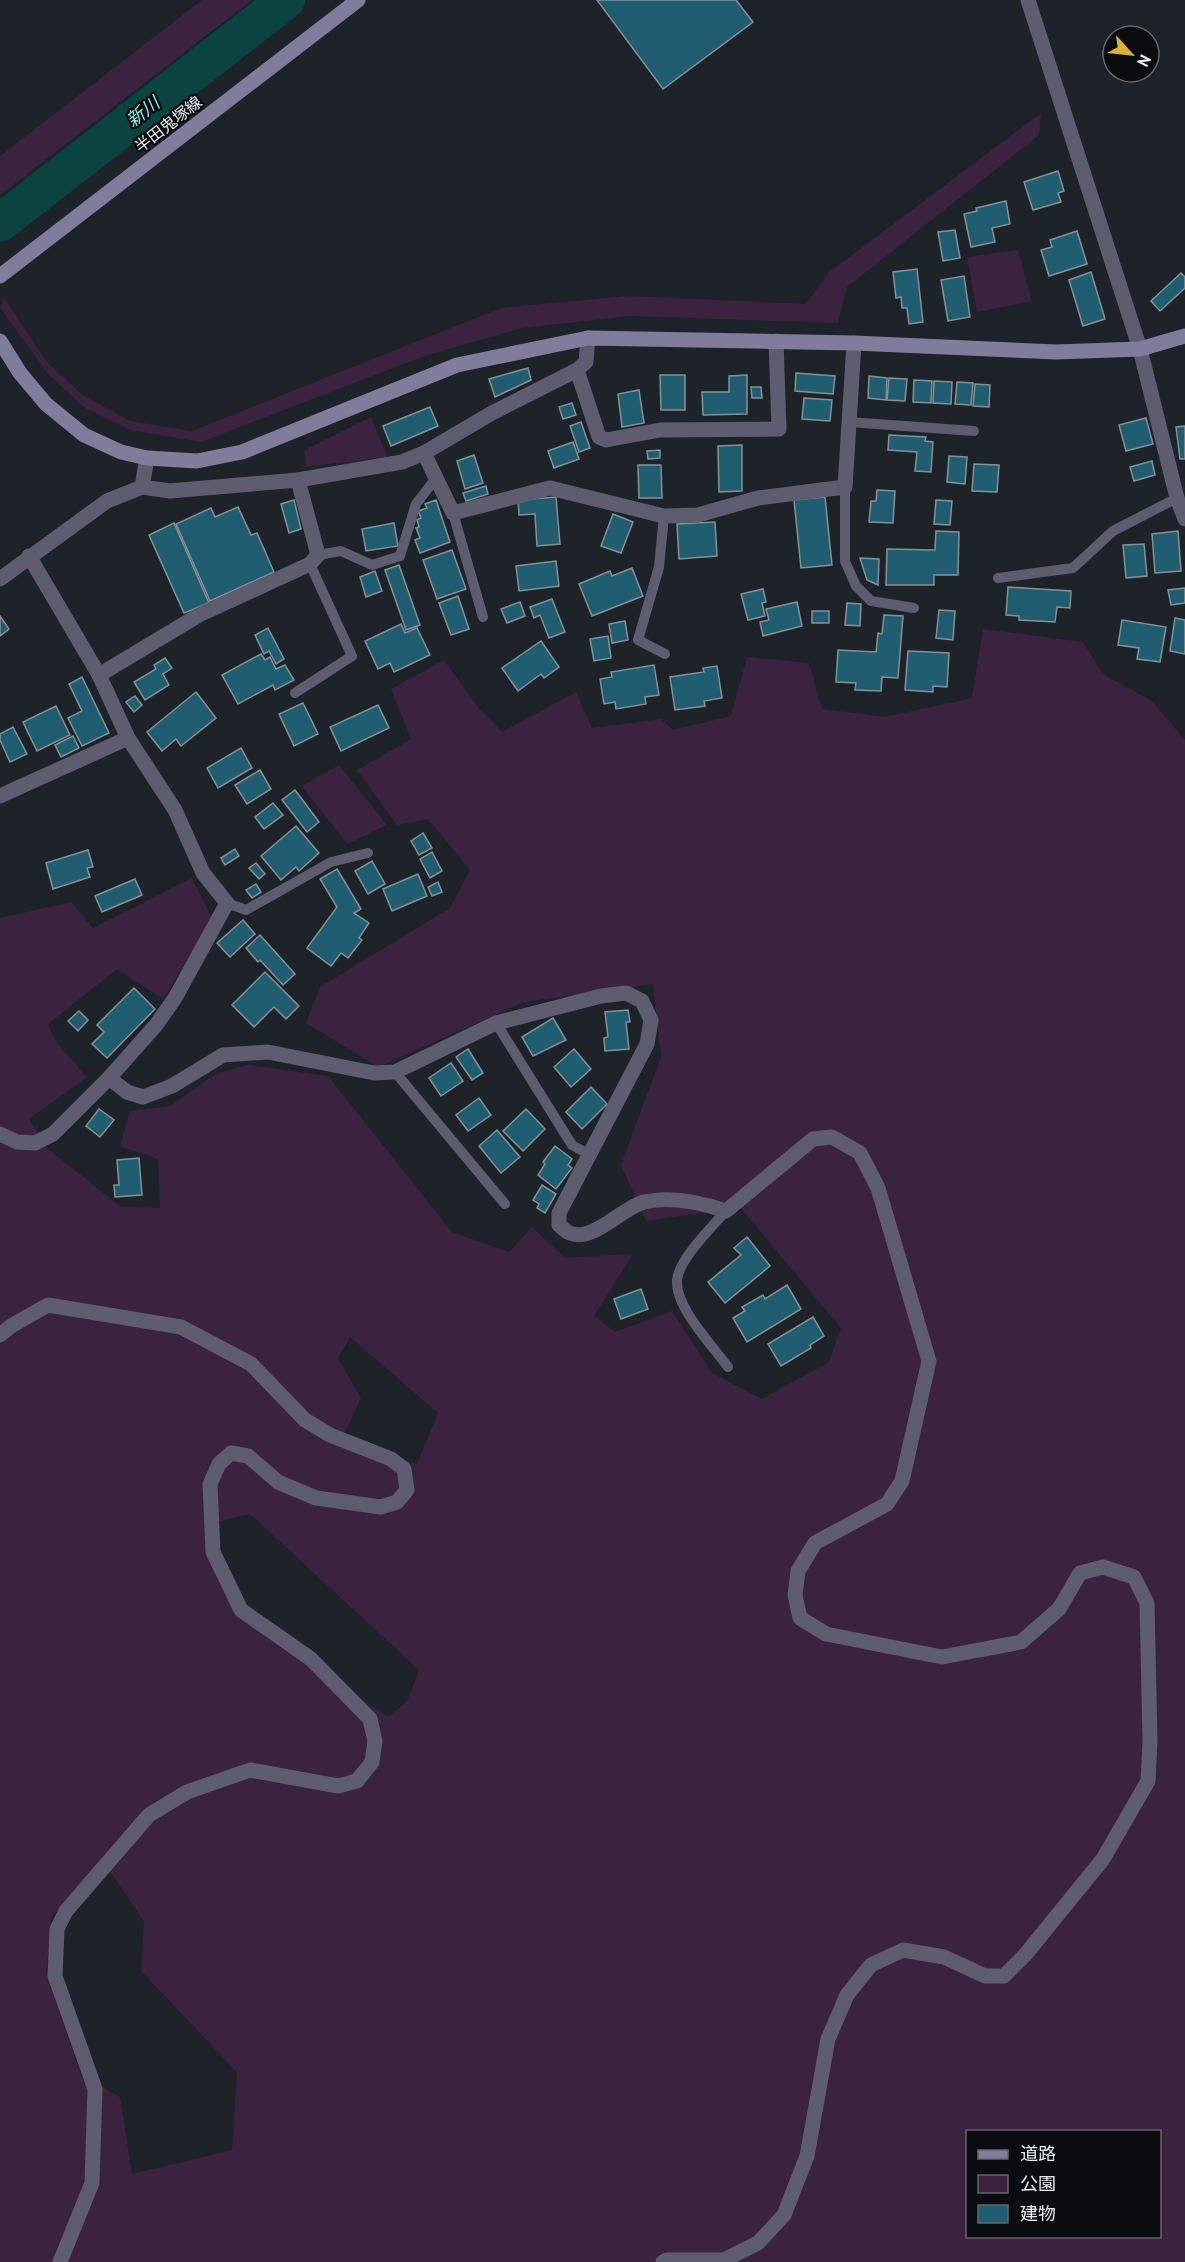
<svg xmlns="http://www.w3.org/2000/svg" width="1185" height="2262" viewBox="0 0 1185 2262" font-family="'PT Sans','Noto Sans JP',sans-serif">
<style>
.green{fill:#3b223e;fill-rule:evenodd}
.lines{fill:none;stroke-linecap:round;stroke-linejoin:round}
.river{stroke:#0b4340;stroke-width:38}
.building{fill:#215d71;stroke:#869195;stroke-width:1.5}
.lane{stroke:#5e5c6f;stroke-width:10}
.street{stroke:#5e5c6f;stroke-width:15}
.secondary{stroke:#807c9b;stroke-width:15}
.labels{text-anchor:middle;stroke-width:4.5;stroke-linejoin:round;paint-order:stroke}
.street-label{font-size:16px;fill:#ebeef3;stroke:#0a0c0f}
.water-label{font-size:18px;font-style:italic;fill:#87f0e9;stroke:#0a0c0f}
</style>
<rect width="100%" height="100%" fill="#1e232a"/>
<g class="green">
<path d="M202,0h50l-252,195v-39z"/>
<path d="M1041,113l-2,22 -192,152 -9,36 -208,-7 -108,12 -95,27 -226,87 -71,-12 -45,-22 -36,-33 -48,-66 2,-13 43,65 35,33 49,27 62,10 309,-123 126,-12 179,8 22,-31z"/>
<path d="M1018,250l14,51 -55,11 -10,-55z"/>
<path d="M371,417l16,40 -82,10v-17z"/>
<path d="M983,629l100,13 20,32 49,27 33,39v1522h-1185v-1344l71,-16 22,26 99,-50 20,41 -49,80 -46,-30 -69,55 8,18 31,35 -58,42 18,29 74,59 39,1 -2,-49 -38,-13 10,-35 40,-5 47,-33 32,-8 79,11 124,156 57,20 23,-25 33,31 68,-4 -39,62 21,16 57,-21 40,62 50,26 67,-37 12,-34 -101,-121 -94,14 -25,-56 40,-108 -8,-73 -129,18 -146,65 -72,-44 14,-36 130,-79 20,-38 -42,-51 -31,6 -40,-55 54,-31 -20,-50 53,-29 33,46 25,26 74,-40 16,36 69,-9 12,11 58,-14 16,-59 62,6 13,46 63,8 87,-19zM350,1337l88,76 -21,51 -75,-26 19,-40 -23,-40zM250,1514l169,156 -12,31 -19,16 -152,-103 -30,-63 11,-29zM105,1864l39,57 -3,50 96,101 -5,78 -100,24 -12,-77 -39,-22 -35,-102 6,-57zM968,2132h192v104h-192z"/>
<path d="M339,765l48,60 -40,19 -45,-58z"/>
</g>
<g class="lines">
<path class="river" d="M0,223l286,-223"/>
</g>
<g class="building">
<path d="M597,0h139l17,22 -90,67z"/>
<path d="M1058,171l6,20 -6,2 3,9 -28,8 -9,-28z"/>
<path d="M1006,201l4,23 -18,4 3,14 -24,5 -7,-33 13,-3 -1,-3z"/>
<path d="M955,230l5,28 -17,3 -5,-29z"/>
<path d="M1077,231l10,33 -38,12 -8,-26 11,-3 -2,-7z"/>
<path d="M917,269l6,53 -14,2 -2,-16h-5l-1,-11 -5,1 -3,-26z"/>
<path d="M1091,272l14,47 -22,7 -14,-46z"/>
<path d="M1181,273l4,4v11l-25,23 -9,-10z"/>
<path d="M964,276l6,41 -22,4 -7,-41z"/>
<path d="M528,368l3,12 -36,17 -6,-18z"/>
<path d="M796,373l39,3 -2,18 -38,-3z"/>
<path d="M660,375h25v35h-24z"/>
<path d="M747,375v39l-44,1 -1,-23h27v-16z"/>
<path d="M869,376l18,2 -1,22 -18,-2z"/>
<path d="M889,378l18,1 -2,22 -18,-1z"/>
<path d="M914,380l18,1 -1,22 -18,-1z"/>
<path d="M934,381l18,1 -1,22 -18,-1z"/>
<path d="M957,382l16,1 -2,22 -16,-1z"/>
<path d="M975,384l15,1 -1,22 -16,-1z"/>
<path d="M751,387h10l1,11h-10z"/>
<path d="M639,390l5,33 -22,4 -4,-33z"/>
<path d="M804,398l28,2 -2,21 -28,-2z"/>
<path d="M572,403l4,12 -13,4 -4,-12z"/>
<path d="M430,407l8,19 -47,20 -8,-20z"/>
<path d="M1146,418l7,26 -27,7 -7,-26z"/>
<path d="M581,422l9,26 -11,4 -9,-26z"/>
<path d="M1185,426v33h-5l-4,-32z"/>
<path d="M889,435l37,2 -1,4 8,1 -2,30 -16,-1 2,-19 -29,-2z"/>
<path d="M573,442l6,17 -25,9 -6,-17z"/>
<path d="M742,445v46l-23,1 -1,-46z"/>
<path d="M660,450v8l-12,1 -1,-8z"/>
<path d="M474,455l9,28 -18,6 -8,-28z"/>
<path d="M949,456l18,1 -2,27 -18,-2z"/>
<path d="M1152,461l3,14 -21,6 -4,-14z"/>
<path d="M974,464l25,1 -2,27 -25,-1z"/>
<path d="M638,465h23l1,33h-23z"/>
<path d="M486,486l2,8 -22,7 -3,-8z"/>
<path d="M877,490l18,1 -2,32 -24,-1 2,-21h5z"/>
<path d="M556,497l4,47 -23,2 -2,-32 -16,1 -1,-15z"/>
<path d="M825,497l7,68 -31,3 -7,-68z"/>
<path d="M294,500l7,29 -12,4 -8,-29z"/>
<path d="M436,500l14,42 -30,11 -5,-13 5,-2 -4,-10 3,-1 -2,-7 4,-2 -3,-7 9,-3 -2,-4z"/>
<path d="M936,500l16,1 -2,24 -16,-1z"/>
<path d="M238,507l13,28 6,-2 17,39 -64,29 -34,-77 35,-16 4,9z"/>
<path d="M613,514l20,8 -12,31 -20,-7z"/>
<path d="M715,522l2,34 -38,3 -2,-35z"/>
<path d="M174,523l35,80 -25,10 -35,-78z"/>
<path d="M394,523l4,23 -32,5 -4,-22z"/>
<path d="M936,531l23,1 -1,43h-24v10h-48l1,-36 48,1z"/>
<path d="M1178,531l3,40 -26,2 -3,-39z"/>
<path d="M1144,544l3,32 -21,2 -3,-33z"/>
<path d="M452,550l14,39 -29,10 -14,-39z"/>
<path d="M860,558l19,1 -1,26 -11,-5z"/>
<path d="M556,561l3,25 -40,5 -3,-25z"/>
<path d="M399,565l21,60 -14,5 -21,-60z"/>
<path d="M632,568l11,28 -51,20 -13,-32 31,-13 2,5z"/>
<path d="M375,571l7,20 -16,6 -6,-20z"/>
<path d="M1008,587l63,4 -1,17 -13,-1 -2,15 -36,-2v-4l-13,-1z"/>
<path d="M1185,588v15l-14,2 -3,-15z"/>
<path d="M763,589l3,13 -4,1 3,13 -17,4 -7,-26z"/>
<path d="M458,596l11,33 -18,6 -12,-32z"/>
<path d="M552,599l13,33 -16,6 -9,-23 -6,3 -4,-11z"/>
<path d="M520,602l5,14 -18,7 -6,-14z"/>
<path d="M797,602l5,24 -39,10 -3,-14 9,-2 -3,-11z"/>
<path d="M847,603l14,1 -1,22 -15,-1z"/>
<path d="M939,610l16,1 -2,29 -17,-2z"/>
<rect x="812" y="611" width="17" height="12"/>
<path d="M884,615l19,1 -5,62 -16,-1 -1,14 -26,-1 1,-7 -20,-1 2,-32 38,2 2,-19 4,1z"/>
<path d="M0,616l9,13 -9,7z"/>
<path d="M1175,618l10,2v34l-15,-3z"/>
<path d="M1122,620l44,7 -6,35 -23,-3 2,-11 -21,-3z"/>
<path d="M625,621l3,19 -16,3 -3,-19z"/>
<path d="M401,624l4,9 12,-5 13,27 -36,17 -4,-9 -12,6 -13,-28z"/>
<path d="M268,628l16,31 -8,5 -7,-13 -5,3 -9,-19z"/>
<path d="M608,636l3,22 -17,3 -4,-22z"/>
<path d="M541,641l18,26 -15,11 -3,-4 -23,17 -16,-23z"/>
<path d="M908,651l41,2 -2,34 -14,-1v6l-28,-2z"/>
<path d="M261,654l4,6 5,-3 6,12 9,-4 9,15 -19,10 -2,-5 -35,19 -16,-29z"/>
<path d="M165,658l7,10 -9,6 6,11 -24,15 -11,-18 22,-13 -2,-4z"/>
<path d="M654,665l5,30 -14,2 1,7 -30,5 -1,-7 -11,2 -4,-25 12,-2 -1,-5z"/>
<path d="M717,666l5,32 -18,3 1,5 -30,4 -5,-33 34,-5 -1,-4z"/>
<path d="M82,677l27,56 -27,13 -14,-28 14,-7 -13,-27z"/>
<path d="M196,692l20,26 -35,28 -5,-7 -14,12 -15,-19z"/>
<path d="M135,696l7,9 -8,7 -8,-10z"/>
<path d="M303,703l15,31 -24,12 -15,-32z"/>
<path d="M378,705l11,23 -48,23 -11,-24z"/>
<path d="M56,706l14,29 -33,16 -14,-29z"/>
<path d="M13,727l14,27 -17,8 -10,-22v-6z"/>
<path d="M73,736l6,12 -18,9 -6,-12z"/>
<path d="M241,748l11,20 -34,20 -11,-20z"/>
<path d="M260,770l11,19 -24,15 -12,-19z"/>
<path d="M295,790l24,32 -12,10 -25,-32z"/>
<path d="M273,803l10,12 -19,14 -9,-12z"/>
<path d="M296,826l23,27 -20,18 -3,-4 -15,13 -20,-24z"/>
<path d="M423,833l9,15 -13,7 -8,-14z"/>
<path d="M235,849l4,7 -14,9 -4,-7z"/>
<path d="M88,850l5,17 -6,1 3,9 -37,12 -7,-26z"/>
<path d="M432,852l10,19 -12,7 -10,-19z"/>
<path d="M372,861l13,23 -17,10 -13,-23z"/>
<path d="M256,863l9,11 -6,5 -10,-11z"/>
<path d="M337,869l24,40 -7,4 15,10 -10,15 3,2 -14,18 -7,-5 -10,13 -24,-18 30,-41 -17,-28z"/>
<path d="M418,874l9,22 -35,15 -9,-22z"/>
<path d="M135,879l7,16 -40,17 -7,-16z"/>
<path d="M438,882l4,10 -10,4 -4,-9z"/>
<path d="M256,884l5,8 -9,6 -6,-8z"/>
<path d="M243,920l12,14 -25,23 -13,-14z"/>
<path d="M260,935l35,39 -12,11 -23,-25 -2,2 -12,-14z"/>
<path d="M265,972l34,34 -13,13 -12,-12 -20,20 -22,-22z"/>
<path d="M134,988l21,21 -48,49 -15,-14 12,-12 -7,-7z"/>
<path d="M628,1010l2,12h-4l3,27 -24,2 -1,-13 4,-1 -3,-25z"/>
<path d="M79,1011l9,9 -10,11 -10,-10z"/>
<path d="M553,1018l13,22 -33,16 -11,-19z"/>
<path d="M468,1049l15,24 -11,7 -16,-23z"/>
<path d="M574,1049l17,20 -20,18 -17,-20z"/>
<path d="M451,1063l12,18 -22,15 -12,-18z"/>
<path d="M591,1087l16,17 -25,25 -16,-17z"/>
<path d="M479,1098l12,17 -23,16 -12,-16z"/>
<path d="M99,1109l15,11 -14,17 -14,-11z"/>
<path d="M526,1109l19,20 -22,22 -20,-20z"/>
<path d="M497,1130l23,27 -19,16 -22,-27z"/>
<path d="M555,1146l17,13 -4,6 4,3 -16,21 -18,-14 7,-11 -2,-2z"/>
<path d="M139,1158l3,37 -27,2 -1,-12h5l-2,-25z"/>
<path d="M542,1185l14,9 -11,19 -8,-5 2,-4 -6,-4z"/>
<path d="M747,1237l23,29 -45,37 -17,-21 33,-27 -7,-7z"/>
<path d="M787,1285l14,24 -54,33 -14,-24 12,-7 -3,-4 21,-12 2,4z"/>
<path d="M641,1289l7,20 -27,10 -7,-20z"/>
<path d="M813,1317l11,19 -14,9 1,3 -30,18 -13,-22z"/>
</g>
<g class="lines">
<g class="lane">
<path d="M849,422l125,9"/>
<path d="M845,487v74l11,25 15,15 43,7"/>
<path d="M453,513l30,104"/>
<path d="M664,516l-5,51 -21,73 27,14"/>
<path d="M318,555l23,-4 31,14 28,-9 16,-52 20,-26"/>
<path d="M998,578l75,-10 40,-37 64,-33"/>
<path d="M295,693l57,-37 -42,-92"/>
<path d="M227,903l19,7 85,-48 37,-9"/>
<path d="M496,1023l76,122 18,10"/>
<path d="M395,1072l110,132"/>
<path d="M726,1211c-14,16 -47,48 -49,69 -2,27 35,65 51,87"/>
</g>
<g class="street">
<path d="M1028,0l112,349 37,149 8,21"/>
<path d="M577,370l22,67 7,3 54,-10 119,-1 -3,-88"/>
<path d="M424,453l29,60 97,-25 114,28 34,-1 60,-17 87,-11 9,-144"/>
<path d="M142,487l28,4 128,-11 104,-18 22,-9 68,-40 85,-43 9,-8 2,-24"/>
<path d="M0,579l107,-78 35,-14 5,-29"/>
<path d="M99,675l100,-60 111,-51 8,-9 -20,-75"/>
<path d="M0,796l128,-58"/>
<path d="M109,1078l18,14 16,5 29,-11 51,-31 45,-3 106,21 21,-1 101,-49 105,-27 25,-3 16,8 9,19 -4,24 -88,169v12c3,2 7,7 11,8 22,10 52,-25 74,-31 27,-6 56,0 82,9l87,-72 19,-2 28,16 18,35 51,173 -27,120 -15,23 -72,39 -17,28 -3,24 5,23 26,16 116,23 79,-15 38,-33 21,-36 23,-6 31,10 13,26 3,138 -2,40 -45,78 -78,96 -21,21h-19l-41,-19 -41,-7 -32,15 -24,30 -19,44 -21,117 -23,59 -26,28 -34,17h-57l-4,2"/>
<path d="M0,1134l17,8 18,1 18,-9 56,-56 47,-53 19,-27 52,-95 -24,-30 -28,-63 -47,-72 -29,-63 -70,-119"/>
<path d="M0,1335l11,-9 37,-21 133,22 70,37 54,56 25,15 61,24 13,10 3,21 -10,12 -16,5 -65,-9 -38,-16 -30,-26 -17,-3 -12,11 -9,20 3,68 28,58 70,49 59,60 5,22 -3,21 -15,19 -19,5 -88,-16 -63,22 -38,23 -83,96 -9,18 -2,47 40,113 -3,94 -32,79"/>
</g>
<g class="secondary">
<path d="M0,276l358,-276"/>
<path d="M0,341l20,32 26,31 38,31 37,17 26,6 50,3 45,-9 215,-87 131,-27 266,5 202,9 84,-3 45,-13"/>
</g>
</g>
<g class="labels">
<g class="street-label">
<text transform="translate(168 124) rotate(-38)" y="6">半田鬼塚線</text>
</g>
<g class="water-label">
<text transform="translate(143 112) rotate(-38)" y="6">新川</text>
</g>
</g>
<rect x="966" y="2130" width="195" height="108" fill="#0a0c0f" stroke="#64666a" stroke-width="1.5"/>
<rect x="978" y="2150" width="30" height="9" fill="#807c9b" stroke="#64666a" stroke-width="1.5"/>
<text x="1020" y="2160" font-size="18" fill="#ebeef3">道路</text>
<rect x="978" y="2175" width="30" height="18" fill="#3b223e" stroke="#64666a" stroke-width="1.5"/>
<text x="1020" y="2190" font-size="18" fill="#ebeef3">公園</text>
<rect x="978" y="2205" width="30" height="18" fill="#215d71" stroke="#64666a" stroke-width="1.5"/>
<text x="1020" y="2220" font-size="18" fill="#ebeef3">建物</text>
<g transform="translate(1131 54) rotate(117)"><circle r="28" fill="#0a0c0f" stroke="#64666a" stroke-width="1.5"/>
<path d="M0-4.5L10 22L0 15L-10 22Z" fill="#dbb233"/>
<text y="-9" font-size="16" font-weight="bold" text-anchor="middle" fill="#ebeef3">N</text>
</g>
</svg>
